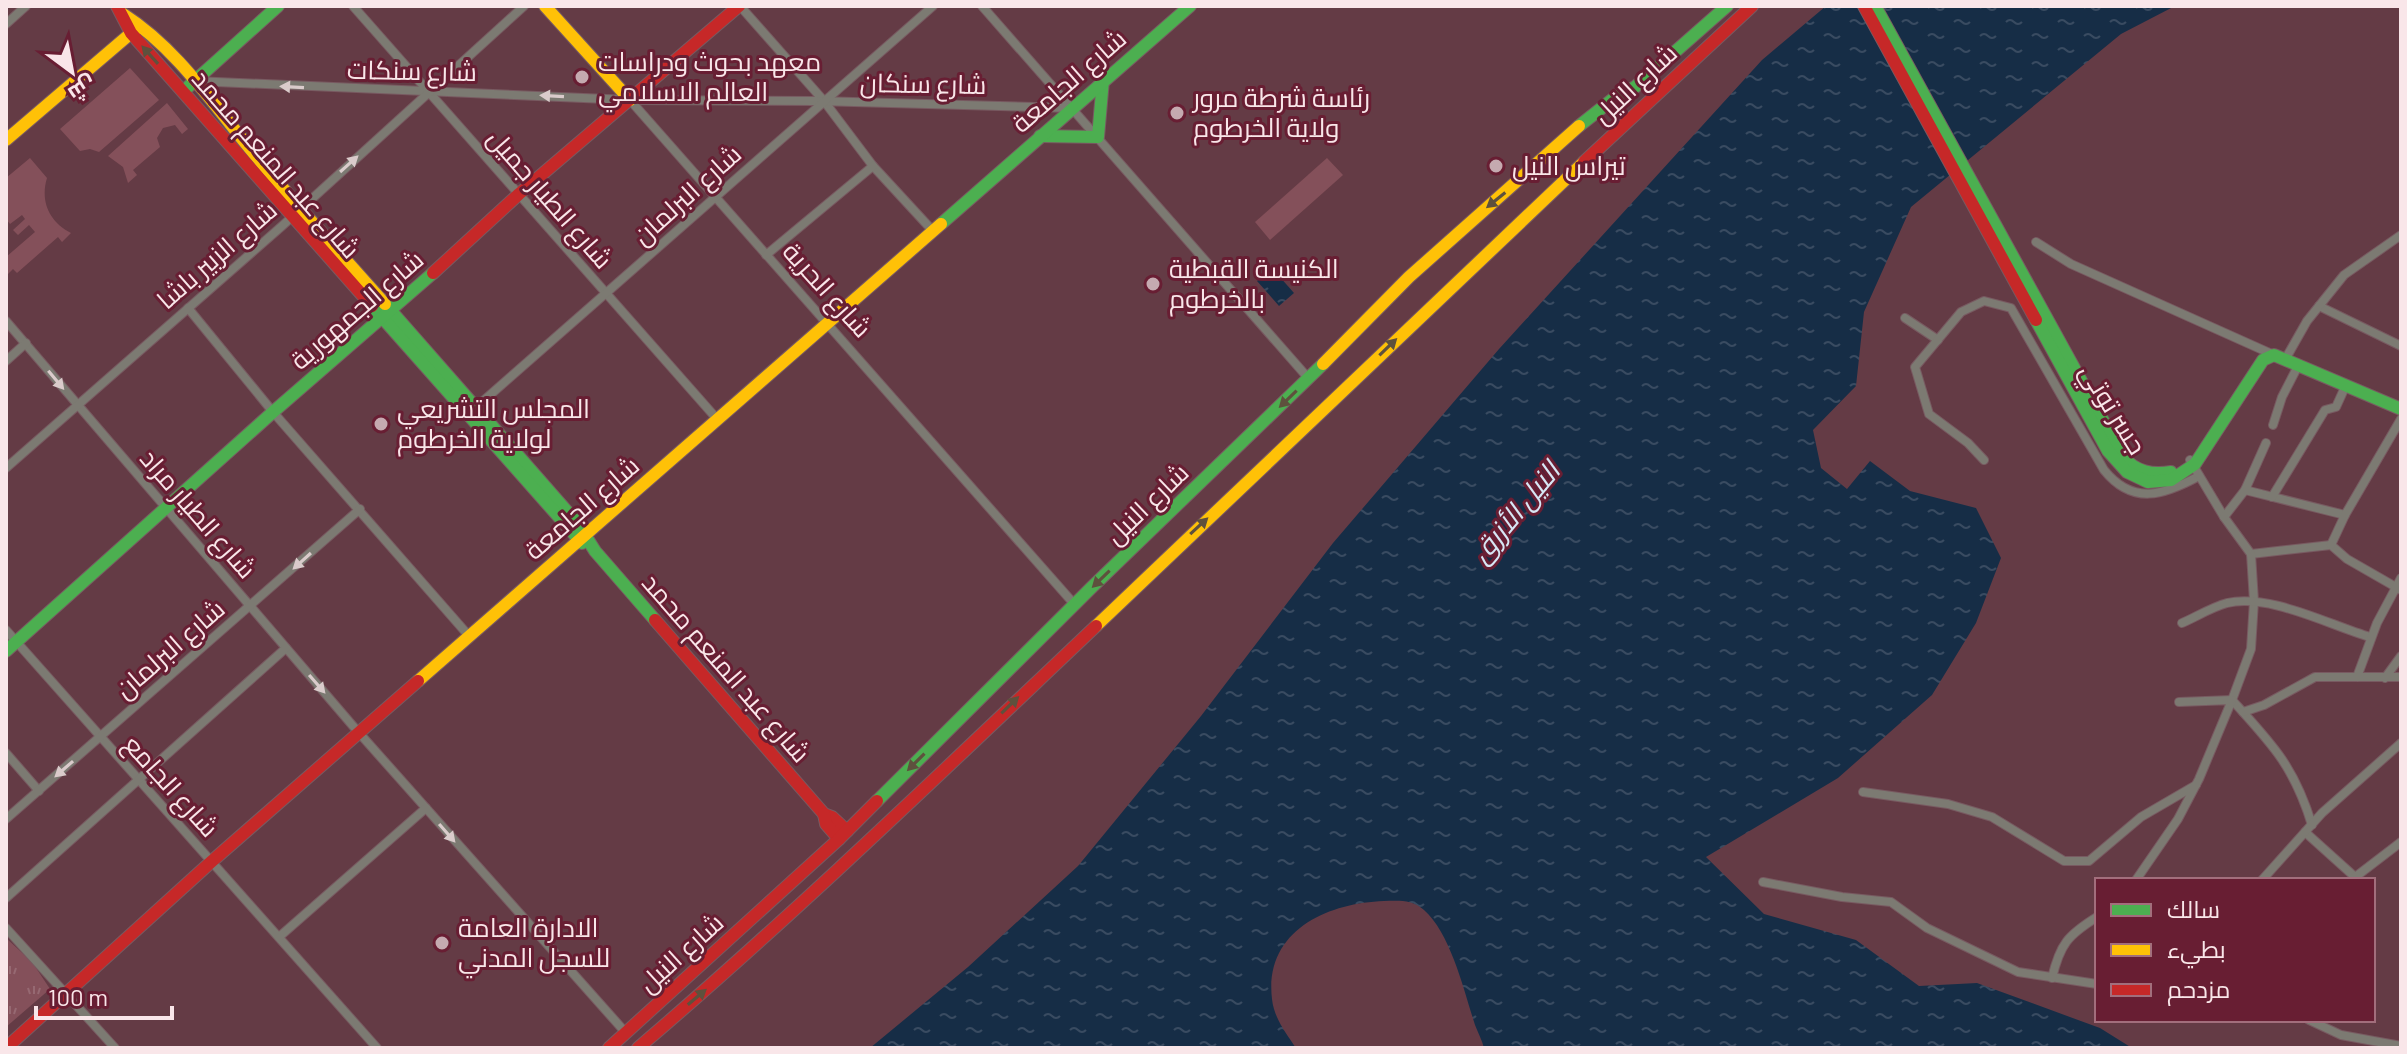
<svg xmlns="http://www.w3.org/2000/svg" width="2407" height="1054" viewBox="0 0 2407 1054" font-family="Barlow,Cairo,sans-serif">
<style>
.green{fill:#84505a}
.park{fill:url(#park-tufts)}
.water{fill:url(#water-ripples)}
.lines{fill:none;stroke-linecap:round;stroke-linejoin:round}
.street-casing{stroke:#785a61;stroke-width:10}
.fast-casing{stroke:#785a61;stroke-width:14}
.slow-casing{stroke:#785a61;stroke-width:14}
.jam-casing{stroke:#785a61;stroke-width:14}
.street{stroke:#7c7a72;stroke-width:8}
.fast{stroke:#4caf50;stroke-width:12}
.slow{stroke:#ffc107;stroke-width:12}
.jam{stroke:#c62828;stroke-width:12}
.oneway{fill:#5e513d}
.oneway2{fill:#dacbcb}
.poi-dot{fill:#c5aab0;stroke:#681e33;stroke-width:3}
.labels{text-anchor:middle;stroke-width:6;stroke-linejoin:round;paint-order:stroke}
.poi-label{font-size:26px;fill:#f9e6e9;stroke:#681e33;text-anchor:start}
.street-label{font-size:26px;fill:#f9e6e9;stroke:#681e33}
.water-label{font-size:28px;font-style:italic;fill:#d7e7f5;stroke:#681e33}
</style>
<defs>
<pattern id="park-tufts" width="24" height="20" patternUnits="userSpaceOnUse" patternTransform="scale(2)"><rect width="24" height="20" fill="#84505a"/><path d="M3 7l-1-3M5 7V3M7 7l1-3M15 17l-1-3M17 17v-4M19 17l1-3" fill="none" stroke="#966972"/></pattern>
<pattern id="water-ripples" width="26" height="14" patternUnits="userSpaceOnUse" patternTransform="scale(2)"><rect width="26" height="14" fill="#162d46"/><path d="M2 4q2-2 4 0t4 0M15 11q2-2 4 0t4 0" fill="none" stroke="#394b61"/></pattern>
</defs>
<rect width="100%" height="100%" fill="#643b45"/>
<g class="green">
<path d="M130,68l29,32 -60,52 -9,-3 -10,2 -20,-22z"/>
<path d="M167,103l21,26 -6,5 -7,-9 -12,3 -6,10 3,9 -27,23 4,5 -9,8 -5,-16 -15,-11z"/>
<path d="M30,158l17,20c-7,23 2,44 24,55l-9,9 -4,-5 -41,36 -4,-4 -7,7v-19l29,-25 -6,-7 -11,10 -5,-5 12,-11 -3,-4 -12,9 -4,-5 2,-8 -2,-33z"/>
<path d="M1327,158l16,17 -73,65 -15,-18z"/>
</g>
<path class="park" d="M6,938l26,24 18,27 -44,38z"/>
<g class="water">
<path d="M1826,6h349l-54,28 -210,173 -47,105 -8,74 -43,44 8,38 26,21 23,-28 40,30 66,17 25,50 -25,65 -44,72 -94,83 -132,79 58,57 92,26 63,46 58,-3 123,45 32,20h-648c-2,-8 -6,-15 -9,-23 -11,-34 -24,-91 -51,-115 -13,-11 -25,-9 -40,-9 -57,2 -120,30 -112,98 2,19 14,34 24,49h-426l98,-81 110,-101 123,-150 132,-173 166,-194 263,-289z"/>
<path d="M1272,268l22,25 -15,13 -22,-25z"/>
</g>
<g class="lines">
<g class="street-casing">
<g id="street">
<path d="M353,6l364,413"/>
<path d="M740,6l84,95 49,65 59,64"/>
<path d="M982,6l327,373"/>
<path d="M6,24l20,-18"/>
<path d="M194,81l436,19 187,1 255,7"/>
<path d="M630,100l445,505"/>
<path d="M2036,242l35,22 203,91"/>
<path d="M766,255l107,-89"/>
<path d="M2319,306l82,40"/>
<path d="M188,308l85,104 196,224"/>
<path d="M1905,318l33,22"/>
<path d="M6,321l347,405 273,307"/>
<path d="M2286,358l21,-37 37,-46 57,-40"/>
<path d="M6,361l20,-18"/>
<path d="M474,409l459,-403"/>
<path d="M2273,425l9,-28 17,-33"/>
<path d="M1984,460l-16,-17 -39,-29 -14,-47 46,-55 23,-11 27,7 93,162c29,36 60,25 95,6"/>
<path d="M2190,460l34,57 27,37 80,-9 16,14 54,31"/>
<path d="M6,468l276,-242 242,-220"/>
<path d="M2245,490l100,25"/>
<path d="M2272,497l53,-87 11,-3 10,-22"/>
<path d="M2224,517l21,-27 21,-47"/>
<path d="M2331,545l14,-30 56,-96"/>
<path d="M2251,554l3,47 -3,48 -19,51c40,44 62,66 80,125"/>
<path d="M2182,623c14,-6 30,-16 45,-20 42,-10 102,22 143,34"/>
<path d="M6,630l371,418"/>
<path d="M2357,677l20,-54 24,-45"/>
<path d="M2385,678l16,-22"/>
<path d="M2243,712l21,-7 51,-28h86"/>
<path d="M6,753l33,38"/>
<path d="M1863,792l85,12 44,13 72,44h25l52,-44 55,-32"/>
<path d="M6,819l354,-310"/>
<path d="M2305,832l50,45"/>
<path d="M2354,878l47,-36"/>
<path d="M2136,880l42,-61 21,-40 33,-79 -53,2"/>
<path d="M2262,880l60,-67 79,-70"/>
<path d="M1763,882l79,15 49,5 36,26 91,44 79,12"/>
<path d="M6,898l280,-250"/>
<path d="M6,928l109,120"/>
<path d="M279,937l147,-129"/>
<path d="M2052,978c8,-34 16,-43 45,-61"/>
<path d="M2309,1020l32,15 60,11"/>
</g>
</g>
<g class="fast-casing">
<g id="fast">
<path d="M1875,6l248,451c13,15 29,18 48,15"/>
<path d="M188,87l90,-81"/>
<path d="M1579,126l34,-27 22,-12 92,-81"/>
<path d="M1040,136l58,1 5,-57"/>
<path d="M941,224l249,-218"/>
<path d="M385,304l193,220 17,27 60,69"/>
<path d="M372,306l210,237"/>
<path d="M2036,320l72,131 19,21 21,10 23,-2 24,-16 68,-104 11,-5 127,54"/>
<path d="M6,651l267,-239 160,-139"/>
<path d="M877,801l215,-214 231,-223"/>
</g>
</g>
<g class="slow-casing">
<g id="slow">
<path d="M545,6l85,94"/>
<path d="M123,14c56,36 91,92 133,142 42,51 85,99 129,148"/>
<path d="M6,140l131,-112"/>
<path d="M1323,364l86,-87 170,-151"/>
<path d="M1096,626l488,-464"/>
<path d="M418,681l523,-457"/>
</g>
</g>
<g class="jam-casing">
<g id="jam">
<path d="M117,6l14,27 241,273"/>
<path d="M1864,6l172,314"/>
<path d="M1584,162l168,-156"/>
<path d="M433,273l86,-79 220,-188"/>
<path d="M655,620l169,194 8,3 15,14"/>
<path d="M824,814l2,10 13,15"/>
<path d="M6,1048l205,-186 207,-181"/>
<path d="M609,1048l230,-209 38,-38"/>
<path d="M638,1048c158,-135 307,-279 458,-422"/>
</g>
</g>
<use href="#street" class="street"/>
<use href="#fast" class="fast"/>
<use href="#slow" class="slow"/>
<use href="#jam" class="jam"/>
</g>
<defs><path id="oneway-solid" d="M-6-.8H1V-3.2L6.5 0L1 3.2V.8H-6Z" transform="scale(2)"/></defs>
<g class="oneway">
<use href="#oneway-solid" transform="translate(150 55) rotate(-132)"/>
<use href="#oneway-solid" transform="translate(1496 200) rotate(141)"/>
<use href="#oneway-solid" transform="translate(1388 347) rotate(-44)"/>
<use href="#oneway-solid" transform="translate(1288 399) rotate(136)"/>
<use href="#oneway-solid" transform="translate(1199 526) rotate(-43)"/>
<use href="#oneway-solid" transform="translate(1101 579) rotate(136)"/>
<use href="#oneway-solid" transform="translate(1010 705) rotate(-44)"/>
<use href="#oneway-solid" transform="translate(916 762) rotate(135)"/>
<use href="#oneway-solid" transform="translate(697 997) rotate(-40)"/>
</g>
<g class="oneway2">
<use href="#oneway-solid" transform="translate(292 87) rotate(-177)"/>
<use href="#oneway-solid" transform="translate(552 96) rotate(-177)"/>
<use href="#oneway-solid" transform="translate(349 164) rotate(-42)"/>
<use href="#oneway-solid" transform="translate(56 380) rotate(50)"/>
<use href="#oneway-solid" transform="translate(302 561) rotate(138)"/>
<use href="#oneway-solid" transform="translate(317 684) rotate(49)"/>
<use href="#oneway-solid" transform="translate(64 769) rotate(139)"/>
<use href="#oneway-solid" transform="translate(447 833) rotate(49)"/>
</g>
<g class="poi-dot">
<circle cx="582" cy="77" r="8"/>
<circle cx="1177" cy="113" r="8"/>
<circle cx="1496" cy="166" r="8"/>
<circle cx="1153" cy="284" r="8"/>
<circle cx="381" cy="424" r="8"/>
<circle cx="442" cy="943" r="8"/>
</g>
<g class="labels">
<g class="poi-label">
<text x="598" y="71">معهد بحوث ودراسات<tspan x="598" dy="30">العالم الاسلامي</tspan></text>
<text x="1193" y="107">رئاسة شرطة مرور<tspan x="1193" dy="30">ولاية الخرطوم</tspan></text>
<text x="1512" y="175">تيراس النيل</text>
<text x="1169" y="278">الكنيسة القبطية<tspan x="1169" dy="30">بالخرطوم</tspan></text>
<text x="397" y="418">المجلس التشريعي<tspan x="397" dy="30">لولاية الخرطوم</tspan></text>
<text x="458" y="937">الادارة العامة<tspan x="458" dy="30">للسجل المدني</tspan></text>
</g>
<g class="street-label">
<text transform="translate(412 71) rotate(1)" y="9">شارع سنكات</text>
<text transform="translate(1069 81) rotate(-41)" y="9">شارع الجامعة</text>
<text transform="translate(923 84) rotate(1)" y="9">شارع سنكان</text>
<text transform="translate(1635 84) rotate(-43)" y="9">شارع النيل</text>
<text transform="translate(276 164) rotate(49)" y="9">شارع عبد المنعم محمد</text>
<text transform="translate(687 195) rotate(-42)" y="9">شارع البرلمان</text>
<text transform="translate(550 199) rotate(49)" y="9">شارع الطيار جميل</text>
<text transform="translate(217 255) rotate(-41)" y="9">شارع الزبير باشا</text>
<text transform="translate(827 290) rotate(48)" y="9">شارع الحرية</text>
<text transform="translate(357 310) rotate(-41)" y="9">شارع الجمهورية</text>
<text transform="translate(2113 409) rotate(58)" y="9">جسر توتي</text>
<text transform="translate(1147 504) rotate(-44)" y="9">شارع النيل</text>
<text transform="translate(582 508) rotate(-41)" y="9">شارع الجامعة</text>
<text transform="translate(198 514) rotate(49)" y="9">شارع الطيار مراد</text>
<text transform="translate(170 649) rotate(-41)" y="9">شارع البرلمان</text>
<text transform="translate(726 668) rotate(49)" y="9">شارع عبد المنعم محمد</text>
<text transform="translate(171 786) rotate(48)" y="9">شارع الجامع</text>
<text transform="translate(681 953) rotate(-42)" y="9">شارع النيل</text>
</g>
<g class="water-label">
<text transform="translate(1515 512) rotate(-50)" y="10">النيل الأزرق</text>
</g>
</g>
<rect width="2407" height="1054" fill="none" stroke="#f9e6e9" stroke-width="16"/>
<rect x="2095" y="878" width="280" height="144" fill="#681e33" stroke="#a26e7c" stroke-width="2"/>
<rect x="2111" y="904" width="40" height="12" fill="#4caf50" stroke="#a26e7c" stroke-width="2"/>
<text x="2167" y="918" font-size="24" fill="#f9e6e9">سالك</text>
<rect x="2111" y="944" width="40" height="12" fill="#ffc107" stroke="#a26e7c" stroke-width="2"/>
<text x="2167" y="958" font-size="24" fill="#f9e6e9">بطيء</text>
<rect x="2111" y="984" width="40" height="12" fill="#c62828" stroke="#a26e7c" stroke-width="2"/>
<text x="2167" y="998" font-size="24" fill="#f9e6e9">مزدحم</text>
<g transform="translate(72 72) rotate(148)" stroke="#681e33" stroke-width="6" paint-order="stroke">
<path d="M0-6L14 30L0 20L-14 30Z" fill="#f9e6e9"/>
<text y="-12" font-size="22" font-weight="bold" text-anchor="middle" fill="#f9e6e9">ش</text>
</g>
<path d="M36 1006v12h136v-12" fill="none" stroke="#f9e6e9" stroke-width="4"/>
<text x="48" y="1006" font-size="24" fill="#f9e6e9" stroke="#681e33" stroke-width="6" paint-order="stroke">100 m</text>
</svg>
